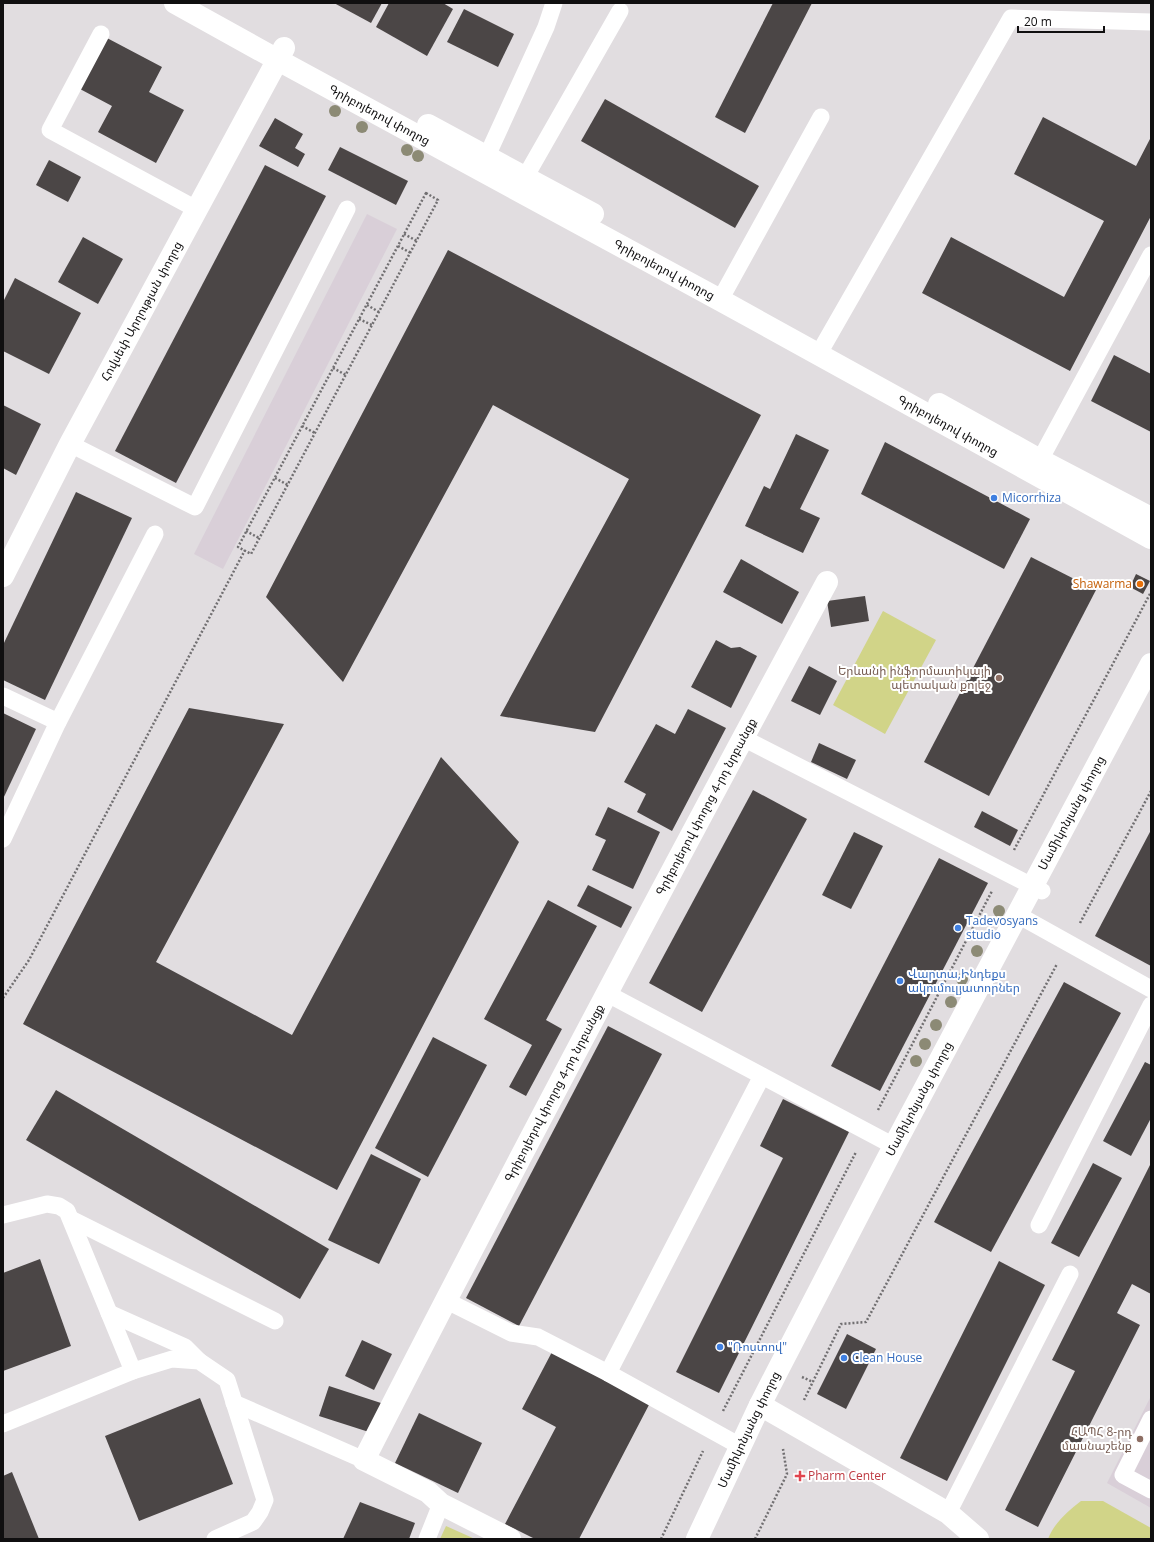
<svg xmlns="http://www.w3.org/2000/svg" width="1154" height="1542" viewBox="0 0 1154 1542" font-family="'Open Sans','Noto Sans Armenian',sans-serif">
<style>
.built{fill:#d9cfd8}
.green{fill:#d1d488}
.building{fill:#4b4646}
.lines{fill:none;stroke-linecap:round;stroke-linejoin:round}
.path{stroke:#716f71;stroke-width:2.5;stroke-dasharray:2 2;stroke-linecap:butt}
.lane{stroke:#fff;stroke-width:17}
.street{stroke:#fff;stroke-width:22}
.secondary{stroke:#fff;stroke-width:22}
.tree{fill:#8c8a75}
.shop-dot{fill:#3f7fe0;stroke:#fff;stroke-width:1.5}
.food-dot{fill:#e8710a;stroke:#fff;stroke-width:1.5}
.education-dot{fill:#8d6e63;stroke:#fff;stroke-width:1.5}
.health-dot{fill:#e0444e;stroke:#fff;stroke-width:1.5}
.labels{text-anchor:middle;stroke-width:4;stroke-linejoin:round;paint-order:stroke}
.street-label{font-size:12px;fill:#100f10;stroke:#fff}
.shop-label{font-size:12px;fill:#366cbe;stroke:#fff;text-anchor:start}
.food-label{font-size:12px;fill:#c56008;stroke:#fff;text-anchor:end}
.education-label{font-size:12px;fill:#785e54;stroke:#fff;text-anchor:end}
.health-label{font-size:12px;fill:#be3a42;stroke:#fff;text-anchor:start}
</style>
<rect width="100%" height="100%" fill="#e1dde0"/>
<g class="built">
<path d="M367,214l30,15 -174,340 -29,-15z"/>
<path d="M1151,1396v112l-44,-25z"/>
</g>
<g class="green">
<path d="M883,611l53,29 -51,94 -52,-29z"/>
<path d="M1081,1501h22l48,27v11h-103c6,-16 20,-28 33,-38z"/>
<path d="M446,1526l29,13h-35z"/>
</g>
<g class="building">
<path d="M334,3h48l-11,20z"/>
<path d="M389,3h54l10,6 -26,47 -51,-29z"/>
<path d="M773,3h39l-67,130 -30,-16z"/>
<path d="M464,9l50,25 -16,33 -51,-25z"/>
<path d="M107,38l55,29 -13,25 35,18 -28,53 -58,-31 14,-26 -32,-17z"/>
<path d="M605,99l154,87 -24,42 -154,-87z"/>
<path d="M1043,117l93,49 15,-29v79l-81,155 -148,-78 29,-56 113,60 40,-76 -90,-47z"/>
<path d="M275,118l28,16 -8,14 10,6 -7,13 -39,-21z"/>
<path d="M340,147l68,34 -12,24 -68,-35z"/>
<path d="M49,160l32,17 -13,25 -32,-17z"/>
<path d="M265,165l61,31 -150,287 -61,-32z"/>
<path d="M83,237l40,22 -25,45 -40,-22z"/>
<path d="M448,250l313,165 -166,317 -95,-16 129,-237 -136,-74 -150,277 -77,-85z"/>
<path d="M15,278l66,35 -32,61 -46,-23v-49z"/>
<path d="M1114,355l37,19v58l-60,-31z"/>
<path d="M3,405l38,19 -25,51 -13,-7z"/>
<path d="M796,434l33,16 -29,59 20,9 -17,35 -58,-27 19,-40 6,3z"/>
<path d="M885,442l145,77 -26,50 -143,-75z"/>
<path d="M76,492l56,26 -87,182 -42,-20v-35z"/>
<path d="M1031,557l65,33 -107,206 -65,-34z"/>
<path d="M741,559l58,33 -17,32 -59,-32z"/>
<path d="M1136,574l14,7 -7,13 -13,-7z"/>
<path d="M865,596l4,25 -38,6 -4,-26z"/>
<path d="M716,640l15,8 9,-1 17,9 -26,52 -40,-21z"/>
<path d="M809,666l28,15 -17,34 -29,-14z"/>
<path d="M189,708l95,16 -128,238 136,73 149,-278 78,85 -182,348 -314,-166z"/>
<path d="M688,709l38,19 -54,103 -35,-19 9,-18 -22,-12 32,-58 19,10z"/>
<path d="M3,713l33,16 -33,70z"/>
<path d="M819,743l37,17 -9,19 -36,-17z"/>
<path d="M753,790l54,29 -105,193 -53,-29z"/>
<path d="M608,807l52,25 -27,57 -41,-19 14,-30 -11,-5z"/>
<path d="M982,811l36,19 -8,16 -36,-19z"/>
<path d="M1151,830v136l-56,-30z"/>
<path d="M854,832l29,14 -32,63 -29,-14z"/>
<path d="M939,858l49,25 -108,208 -49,-25z"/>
<path d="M588,885l44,22 -11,21 -44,-22z"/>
<path d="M548,900l49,26 -51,94 16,9 -36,67 -17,-9 23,-42 -48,-26z"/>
<path d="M1064,982l57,31 -130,239 -57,-30z"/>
<path d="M608,1026l54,28 -143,272 -53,-28z"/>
<path d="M433,1037l54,28 -59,112 -53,-29z"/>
<path d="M1145,1062l6,3v53l-20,38 -28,-15z"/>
<path d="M56,1090l273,159 -29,50 -274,-159z"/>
<path d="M783,1099l66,33 -130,261 -43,-21 107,-214 -23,-12z"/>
<path d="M371,1154l50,25 -42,85 -51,-24z"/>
<path d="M1093,1163l29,15 -43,79 -28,-14z"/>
<path d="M1151,1163v131l-19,-10 -15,29 23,12 -102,202 -33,-17 70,-139 -23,-11z"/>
<path d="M40,1259l31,87 -68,25v-98z"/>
<path d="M999,1261l46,24 -98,196 -47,-23z"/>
<path d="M847,1334l29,15 -30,60 -29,-15z"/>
<path d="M362,1340l30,14 -18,36 -29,-14z"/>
<path d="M553,1350l98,51 -72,138h-44l-30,-15 51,-97 -34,-18z"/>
<path d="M329,1386l52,17 -9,30 -53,-17z"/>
<path d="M200,1398l33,86 -94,37 -34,-85z"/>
<path d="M419,1413l63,30 -24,50 -63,-30z"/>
<path d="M12,1472l27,67h-36v-63z"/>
<path d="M360,1502l55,21 -6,16h-66z"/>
</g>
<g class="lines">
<g class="path">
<path d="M426,193l12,7 -187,354 -13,-7z"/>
<path d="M404,234l13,7"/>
<path d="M398,246l13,7"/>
<path d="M367,305l12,7"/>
<path d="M359,319l13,6"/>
<path d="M333,368l13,7"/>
<path d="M302,426l13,7"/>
<path d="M275,478l13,7"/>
<path d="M246,531l13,7"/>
<path d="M1014,850l137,-258"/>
<path d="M1080,923l71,-132"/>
<path d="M3,998l26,-38 216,-410"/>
<path d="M878,1110l114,-219"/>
<path d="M802,1377l11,5"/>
<path d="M804,1400l37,-76 25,-2 191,-358"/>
<path d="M723,1411l133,-259"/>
<path d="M661,1539l42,-88"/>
<path d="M755,1539l32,-65 -4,-25"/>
</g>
<g class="lane">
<path d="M101,34l-51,96 148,80"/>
<path d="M487,156l59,-129 8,-24"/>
<path d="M519,188l101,-177"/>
<path d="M720,300l101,-183"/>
<path d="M818,355l193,-337 140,4"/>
<path d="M70,444l125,63 152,-298"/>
<path d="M1040,460l111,-205"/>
<path d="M3,696l55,26 -55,117"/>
<path d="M58,722l97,-188"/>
<path d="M743,738l299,153"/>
<path d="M1027,920l124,69"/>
<path d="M606,993l288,153"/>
<path d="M3,1215l44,-11 12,2 8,5 66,160"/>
<path d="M71,1219l204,102"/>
<path d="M1039,1225l112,-220"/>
<path d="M445,1300l66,33 27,4 70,36 132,73"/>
<path d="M109,1313l76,34 14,14"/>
<path d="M608,1373l154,-297"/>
<path d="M234,1403l130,57"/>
<path d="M1151,1419l-28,56 28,15"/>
<path d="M3,1424l130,-53 39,-12 27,2 28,19 38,120 -5,12 -7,10 -38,17"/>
<path d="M948,1513l122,-239"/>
<path d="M427,1539l14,-35"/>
</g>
<g class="street">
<path id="s1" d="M3,576l67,-132 214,-396"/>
<path id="s2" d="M510,1539l-69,-35 -13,-12 -64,-32c150,-295 306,-587 463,-878"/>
</g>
<g class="secondary">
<path id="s3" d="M175,3l103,57 442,240 431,238"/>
<path d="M428,125l165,89"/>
<path d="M939,404l101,56 111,58"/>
<path d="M760,1405l188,108 30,26"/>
<path id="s4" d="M697,1539l63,-134 20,-39 114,-220 257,-482"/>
</g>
</g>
<g class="tree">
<circle cx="335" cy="111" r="6"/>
<circle cx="362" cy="127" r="6"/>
<circle cx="407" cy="150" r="6"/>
<circle cx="418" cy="156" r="6"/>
<circle cx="999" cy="911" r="6"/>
<circle cx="977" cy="951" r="6"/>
<circle cx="962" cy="979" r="6"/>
<circle cx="951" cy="1002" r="6"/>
<circle cx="936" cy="1025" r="6"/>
<circle cx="925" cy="1044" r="6"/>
<circle cx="916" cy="1061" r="6"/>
</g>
<g class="shop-dot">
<circle cx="994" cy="498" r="4"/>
<circle cx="958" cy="928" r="4"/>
<circle cx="900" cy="981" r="4"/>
<circle cx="720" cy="1347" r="4"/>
<circle cx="844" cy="1358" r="4"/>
</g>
<circle class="food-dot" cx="1140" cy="584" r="4"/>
<g class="education-dot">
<circle cx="999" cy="678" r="4"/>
<circle cx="1140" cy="1439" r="4"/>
</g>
<path class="health-dot" d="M798 1470h4v4h4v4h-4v4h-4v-4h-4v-4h4z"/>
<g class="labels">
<g class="street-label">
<text dy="4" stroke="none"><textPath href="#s3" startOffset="233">Գրիբոյեդով փողոց</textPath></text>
<text dy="4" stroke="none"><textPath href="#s3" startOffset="557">Գրիբոյեդով փողոց</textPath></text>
<text dy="4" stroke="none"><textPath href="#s1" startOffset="299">Հովսեփ Արղության փողոց</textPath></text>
<text dy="4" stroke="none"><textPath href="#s3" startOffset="881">Գրիբոյեդով փողոց</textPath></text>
<text dy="4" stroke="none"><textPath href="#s2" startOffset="904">Գրիբոյեդով փողոց 4-րդ նրբանցք</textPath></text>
<text dy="4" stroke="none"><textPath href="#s4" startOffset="817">Մամիկոնյանց փողոց</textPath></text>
<text dy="4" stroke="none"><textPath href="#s2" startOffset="580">Գրիբոյեդով փողոց 4-րդ նրբանցք</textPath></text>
<text dy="4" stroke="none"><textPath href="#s4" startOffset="493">Մամիկոնյանց փողոց</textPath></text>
<text dy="4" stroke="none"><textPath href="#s4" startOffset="121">Մամիկոնյանց փողոց</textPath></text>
</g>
<g class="shop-label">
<text x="1002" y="502">Micorrhiza</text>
<text x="966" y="925">Tadevosyans<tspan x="966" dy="14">studio</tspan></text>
<text x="908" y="978">Վարտա,Ինդեքս<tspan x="908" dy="14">ակումուլյատորներ</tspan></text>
<text x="728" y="1351">"Ռոստով"</text>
<text x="852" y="1362">Clean House</text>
</g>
<g class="food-label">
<text x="1132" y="588">Shawarma</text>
</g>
<g class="education-label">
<text x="991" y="675">Երևանի ինֆորմատիկայի<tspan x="991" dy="14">պետական քոլեջ</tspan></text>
<text x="1132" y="1436">ՀԱՊՀ 8-րդ<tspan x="1132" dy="14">մասնաշենք</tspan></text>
</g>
<g class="health-label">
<text x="808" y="1480">Pharm Center</text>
</g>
</g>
<rect width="1154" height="1542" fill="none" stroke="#100f10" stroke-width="8"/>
<path d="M1018 26v6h86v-6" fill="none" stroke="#100f10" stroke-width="2"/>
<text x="1024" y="26" font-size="12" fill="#100f10" stroke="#ffffff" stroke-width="3" paint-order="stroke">20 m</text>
</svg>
